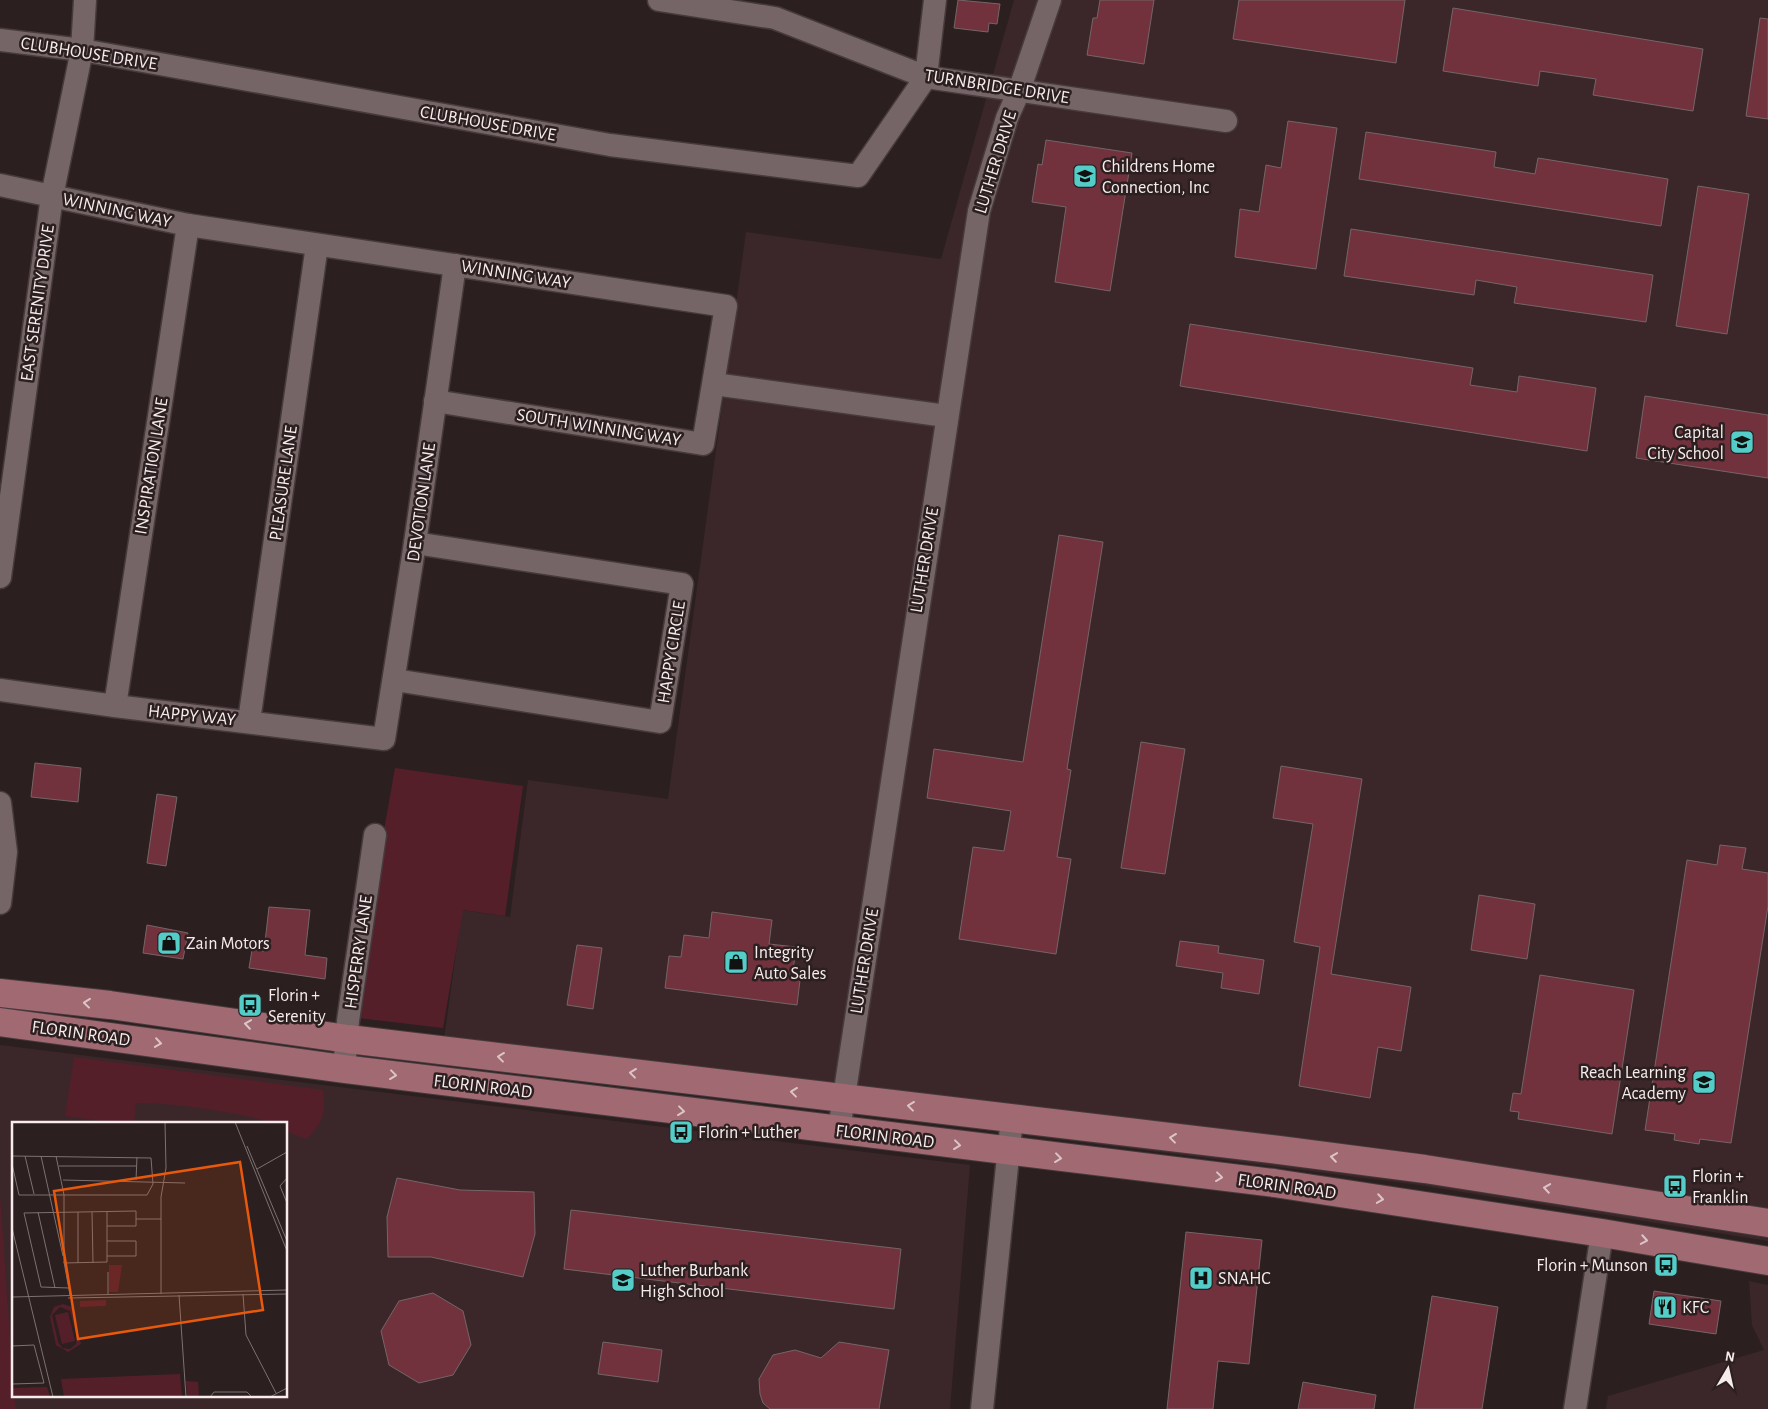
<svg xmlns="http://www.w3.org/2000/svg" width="1768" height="1409" viewBox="0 0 1768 1409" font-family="'Alegreya Sans',sans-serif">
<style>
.built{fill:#3b272a;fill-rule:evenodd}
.green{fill:#551f2a}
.building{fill:#71323d;stroke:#756566}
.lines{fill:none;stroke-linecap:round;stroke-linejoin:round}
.minor-casing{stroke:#463a3c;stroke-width:25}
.major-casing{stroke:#463a3c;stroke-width:30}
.minor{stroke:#756567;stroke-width:22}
.major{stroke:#a16971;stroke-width:28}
.oneway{stroke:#dcc5c8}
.labels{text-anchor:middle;stroke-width:5;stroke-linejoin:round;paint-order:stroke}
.street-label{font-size:18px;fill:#f6eced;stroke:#2c1f20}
.poi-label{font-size:18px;fill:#f6eced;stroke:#2c1f20;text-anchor:start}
.inset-road{fill:none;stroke:#7d7172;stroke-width:1}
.view{fill:#e8590c;fill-opacity:0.15;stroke:#e8590c;stroke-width:2.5}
.inset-edge{fill:none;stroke:#f6eced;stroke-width:2.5}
</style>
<rect width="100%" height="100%" fill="#2c1f20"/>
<g class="built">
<path d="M1014,0h754v1241l-349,-56 -978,-124 21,-151 48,7 18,-137 140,19 78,-567 195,27z"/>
<path d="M0,1045l970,120 -20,244h-950zM14,1123h272v272h-272z"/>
<path d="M1749,1281l19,4v124h-162l2,-13 156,-46 -12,-25z"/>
</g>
<g class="green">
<path d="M395,768l128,18 -18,130 -42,-6 -20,118 -85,-10 22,-165z"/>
<path d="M74,1057l249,33c2,23 1,33 -17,49l-20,-8v-8c-19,0 -27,-5 -45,-8 -36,-7 -69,-12 -105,-12l-2,20h-19l-50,-7z"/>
<path d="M0,1195l14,200 2,14h-16z"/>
</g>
<g class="building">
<path d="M958,0l42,4 -3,20 -8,-1 -1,9 -34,-4z"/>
<path d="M1100,0h54l-10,64 -57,-9 6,-37h4z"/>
<path d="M1239,0h166l-9,63 -163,-24z"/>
<path d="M1453,8l250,41 -10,62 -100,-16 3,-16 -56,-8 -2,15 -95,-15z"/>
<path d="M1760,18l8,1v100l-22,-3z"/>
<path d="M1288,121l49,7 -21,141 -81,-12 5,-48 19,3 7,-47 15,3z"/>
<path d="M1366,132l130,20 -2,15 41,7 3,-16 130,21 -7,47 -302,-47z"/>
<path d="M1046,140l86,13 -22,138 -55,-9 11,-75 -34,-5 6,-38 4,1z"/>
<path d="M1698,186l51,8 -22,140 -51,-8z"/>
<path d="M1351,229l302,46 -7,47 -132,-19 3,-16 -41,-7 -2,15 -130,-19z"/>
<path d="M1190,324l283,44 -3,17 47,7 2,-16 77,12 -9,63 -407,-65z"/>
<path d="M1645,396l123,19v63l-132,-20z"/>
<path d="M1059,535l44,7 -36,227 4,1 -14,87 14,2 -15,95 -97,-15 14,-92 31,4 7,-40 -84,-13 7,-49 89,13z"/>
<path d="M1141,742l44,7 -20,125 -44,-6z"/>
<path d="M35,763l46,5 -3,34 -47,-5z"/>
<path d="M1281,766l81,13 -31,195 80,13 -10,64 -23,-4 -8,51 -71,-12 21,-139 -26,-5 19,-118 -40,-6z"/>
<path d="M157,794l20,3 -11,69 -19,-3z"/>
<path d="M1720,845l26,3 -4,21 26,4v33l-37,237 -31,-4 -1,5 -25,-4 1,-6 -30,-4 42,-270 30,5z"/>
<path d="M1479,895l56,9 -8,55 -56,-9z"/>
<path d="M269,907l41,3 -5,45 22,3 -2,21 -76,-11 3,-18 12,1z"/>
<path d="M712,912l60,8 -3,24 27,3 -3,24 8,1 -4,33 -132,-17 4,-32 12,1 3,-22 25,3z"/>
<path d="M147,925l41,8 -5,26 -40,-6z"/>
<path d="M1180,941l39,5 -1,7 46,7 -5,34 -38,-6 2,-15 -47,-7z"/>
<path d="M577,945l25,3 -9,61 -26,-4z"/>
<path d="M1540,975l94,15 -22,144 -94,-15 1,-7 -9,-1 3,-18 8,1z"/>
<path d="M397,1178l63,12 74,2 1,42 -12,43 -92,-20h-43l-1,-40z"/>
<path d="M571,1210l330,39 -7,60 -330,-40z"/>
<path d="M1186,1232l76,8 -13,124 -31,-3 -5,48h-46z"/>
<path d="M1654,1291l67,10 -5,33 -67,-10z"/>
<path d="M433,1293l30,18 8,34 -18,30 -34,8 -30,-18 -8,-34 18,-30z"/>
<path d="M1432,1296l66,11 -16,102h-68z"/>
<path d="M603,1342l59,8 -4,32 -60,-8z"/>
<path d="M839,1342l50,8 -10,59h-109l-7,-6 -3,-9 -1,-15 14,-24 22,-5 26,8z"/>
<path d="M1303,1382l73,13 -2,14h-76z"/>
</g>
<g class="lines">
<g class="minor-casing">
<g id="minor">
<path d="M659,0l116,18 151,59 300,44"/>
<path d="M0,40l82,10 528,95 248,31 68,-99 9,-77"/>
<path d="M0,185l188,40 538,81 -23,138 -268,-43"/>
<path d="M714,384l232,32"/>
<path d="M0,577l52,-381 30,-146 3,-50"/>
<path d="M395,680l265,42 22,-138 -267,-41"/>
<path d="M0,690l115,16 269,33 31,-196 40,-278"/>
<path d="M115,706l73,-481"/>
<path d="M249,721l68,-476"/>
<path d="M0,803l6,49 -6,51"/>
<path d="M344,1069l4,-48 27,-186"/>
<path d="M839,1130l140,-919 28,-93 12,-27 31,-91"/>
<path d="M982,1409l30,-291"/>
<path d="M1575,1409l27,-176"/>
</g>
</g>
<g class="major-casing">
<g id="major">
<path d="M0,993l110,12 238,34 931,111 146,19 343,54"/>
<path d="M0,1022l344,47 930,114 328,50 166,28"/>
</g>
</g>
<use href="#minor" class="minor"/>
<use href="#major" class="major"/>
</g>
<defs><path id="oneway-chevron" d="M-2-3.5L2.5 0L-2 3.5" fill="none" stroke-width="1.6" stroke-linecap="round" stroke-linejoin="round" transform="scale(1.25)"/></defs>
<g class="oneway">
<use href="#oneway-chevron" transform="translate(87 1003) rotate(-174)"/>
<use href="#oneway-chevron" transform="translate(248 1024) rotate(-172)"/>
<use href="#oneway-chevron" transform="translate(158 1043) rotate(8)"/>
<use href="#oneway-chevron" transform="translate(501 1057) rotate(-173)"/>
<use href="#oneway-chevron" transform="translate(633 1073) rotate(-173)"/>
<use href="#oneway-chevron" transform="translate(393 1075) rotate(7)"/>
<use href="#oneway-chevron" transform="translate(794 1092) rotate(-173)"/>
<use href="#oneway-chevron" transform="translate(911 1106) rotate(-173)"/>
<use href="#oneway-chevron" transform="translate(681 1111) rotate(7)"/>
<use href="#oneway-chevron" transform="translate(1173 1138) rotate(-173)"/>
<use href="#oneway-chevron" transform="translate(957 1145) rotate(7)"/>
<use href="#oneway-chevron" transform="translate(1334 1157) rotate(-172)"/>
<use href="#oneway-chevron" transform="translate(1058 1158) rotate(7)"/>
<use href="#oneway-chevron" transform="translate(1219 1177) rotate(7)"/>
<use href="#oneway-chevron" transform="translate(1547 1188) rotate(-171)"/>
<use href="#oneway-chevron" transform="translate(1380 1199) rotate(9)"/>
<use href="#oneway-chevron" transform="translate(1644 1240) rotate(10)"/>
</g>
<defs>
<g id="school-square" transform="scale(1.25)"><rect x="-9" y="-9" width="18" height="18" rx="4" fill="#54cdc8" stroke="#2c1f20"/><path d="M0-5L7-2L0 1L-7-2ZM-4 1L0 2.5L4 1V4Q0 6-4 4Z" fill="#111"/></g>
<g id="shop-square" transform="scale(1.25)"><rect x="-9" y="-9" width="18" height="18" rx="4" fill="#54cdc8" stroke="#2c1f20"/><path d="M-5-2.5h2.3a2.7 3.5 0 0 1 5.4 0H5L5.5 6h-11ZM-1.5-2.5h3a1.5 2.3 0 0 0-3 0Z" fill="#111"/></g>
<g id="bus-square" transform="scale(1.25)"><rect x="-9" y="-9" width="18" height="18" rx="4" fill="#54cdc8" stroke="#2c1f20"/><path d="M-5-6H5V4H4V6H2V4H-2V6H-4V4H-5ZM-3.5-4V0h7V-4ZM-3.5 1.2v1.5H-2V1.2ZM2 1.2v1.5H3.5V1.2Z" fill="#111"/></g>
<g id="hospital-square" transform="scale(1.25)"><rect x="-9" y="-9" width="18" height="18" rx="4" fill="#54cdc8" stroke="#2c1f20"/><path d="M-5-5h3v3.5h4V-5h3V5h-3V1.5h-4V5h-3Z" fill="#111"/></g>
<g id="restaurant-square" transform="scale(1.25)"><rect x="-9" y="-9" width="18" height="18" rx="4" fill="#54cdc8" stroke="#2c1f20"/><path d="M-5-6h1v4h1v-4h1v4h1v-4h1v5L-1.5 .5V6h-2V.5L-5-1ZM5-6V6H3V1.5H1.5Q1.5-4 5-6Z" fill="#111"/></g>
</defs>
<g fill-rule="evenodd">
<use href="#school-square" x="1085" y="176"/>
<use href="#school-square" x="1742" y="442"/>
<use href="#shop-square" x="169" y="943"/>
<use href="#shop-square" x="736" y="962"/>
<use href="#bus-square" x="250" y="1005"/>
<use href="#school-square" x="1704" y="1082"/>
<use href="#bus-square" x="681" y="1132"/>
<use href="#bus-square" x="1675" y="1186"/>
<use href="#bus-square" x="1666" y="1265"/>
<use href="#hospital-square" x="1201" y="1278"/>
<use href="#school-square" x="623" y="1280"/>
<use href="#restaurant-square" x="1665" y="1307"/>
</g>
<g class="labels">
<g class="street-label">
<text transform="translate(89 53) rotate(9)" y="6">CLUBHOUSE DRIVE</text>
<text transform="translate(997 86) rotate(9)" y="6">TURNBRIDGE DRIVE</text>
<text transform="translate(488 123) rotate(10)" y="6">CLUBHOUSE DRIVE</text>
<text transform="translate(995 162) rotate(-73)" y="6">LUTHER DRIVE</text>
<text transform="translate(117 210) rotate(12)" y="6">WINNING WAY</text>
<text transform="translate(516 274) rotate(9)" y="6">WINNING WAY</text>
<text transform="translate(37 303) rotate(-82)" y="6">EAST SERENITY DRIVE</text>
<text transform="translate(599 427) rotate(9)" y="6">SOUTH WINNING WAY</text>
<text transform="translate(151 466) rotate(-81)" y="6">INSPIRATION LANE</text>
<text transform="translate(283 483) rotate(-82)" y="6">PLEASURE LANE</text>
<text transform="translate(421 502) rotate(-82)" y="6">DEVOTION LANE</text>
<text transform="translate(924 560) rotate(-81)" y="6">LUTHER DRIVE</text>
<text transform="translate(671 652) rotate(-81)" y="6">HAPPY CIRCLE</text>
<text transform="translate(192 715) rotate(6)" y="6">HAPPY WAY</text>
<text transform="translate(358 952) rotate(-82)" y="6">HISPERRY LANE</text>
<text transform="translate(864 961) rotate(-81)" y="6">LUTHER DRIVE</text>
<text transform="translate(81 1033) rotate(8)" y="6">FLORIN ROAD</text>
<text transform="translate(483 1086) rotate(7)" y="6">FLORIN ROAD</text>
<text transform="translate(885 1136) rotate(7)" y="6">FLORIN ROAD</text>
<text transform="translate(1287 1186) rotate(8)" y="6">FLORIN ROAD</text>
</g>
<g class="poi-label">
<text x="1102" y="172">Childrens Home<tspan x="1102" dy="21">Connection, Inc</tspan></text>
<text x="1724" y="438" text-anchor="end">Capital<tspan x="1724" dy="21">City School</tspan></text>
<text x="186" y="949">Zain Motors</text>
<text x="754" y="958">Integrity<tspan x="754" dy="21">Auto Sales</tspan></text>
<text x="268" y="1001">Florin +<tspan x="268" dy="21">Serenity</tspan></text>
<text x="1686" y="1078" text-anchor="end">Reach Learning<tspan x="1686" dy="21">Academy</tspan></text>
<text x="698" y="1138">Florin + Luther</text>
<text x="1692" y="1182">Florin +<tspan x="1692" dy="21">Franklin</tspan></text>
<text x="1648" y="1271" text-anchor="end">Florin + Munson</text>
<text x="640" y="1276">Luther Burbank<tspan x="640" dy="21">High School</tspan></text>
<text x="1218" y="1284">SNAHC</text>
<text x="1682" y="1313">KFC</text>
</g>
</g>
<g transform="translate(12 1122)">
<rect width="275" height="275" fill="#2c1f20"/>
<path d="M97,143h13l-4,27h-9zM94,178v6l-26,1v-6zM51,182l9,3 9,37 -13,8 -12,-7 -6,-28 4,-10zM48,185l10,4 7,27 -1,6 -6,5 -8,-1 -4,-6 -6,-27zM56,190l7,29 -13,3 -7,-29zM168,252l2,23h-118l-3,-18zM174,259l12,1 1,15h-12zM35,265l3,10h-38v-9z" fill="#551f2a" fill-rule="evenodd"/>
<path class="inset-road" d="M223,0l52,129M235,24l40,95M0,34l139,2 2,26 -6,11h-128l-7,-31M13,34l9,38M29,34l22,100M44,34l8,39v68l43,-1v-51M47,44h77M245,47l30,-17M275,56l-7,8 7,17M51,58l122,3M124,58l1,-23M26,90l17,76M66,90v51M80,90l1,51M124,97h25M0,106l41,169M95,134h29v-15h-29M52,140l6,33M96,150v22M57,166l-28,-1 -17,-74 112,-2v15h-29M149,172v-97l5,-29 -1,-46M231,172l3,41 30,58M167,173l7,102M0,175l275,-7M56,176l219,-4M0,224l22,-1 10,38 -32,1M198,275l4,-5h33l5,5M258,275l17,-9"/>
<path class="view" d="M228,40l23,148 -185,29 -24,-148z"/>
<rect width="275" height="275" class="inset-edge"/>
</g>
<g transform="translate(1728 1369) rotate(9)" stroke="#2c1f20" stroke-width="4" paint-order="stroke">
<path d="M0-4L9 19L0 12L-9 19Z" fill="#f6eced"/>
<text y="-8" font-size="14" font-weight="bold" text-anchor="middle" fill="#f6eced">N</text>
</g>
</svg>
